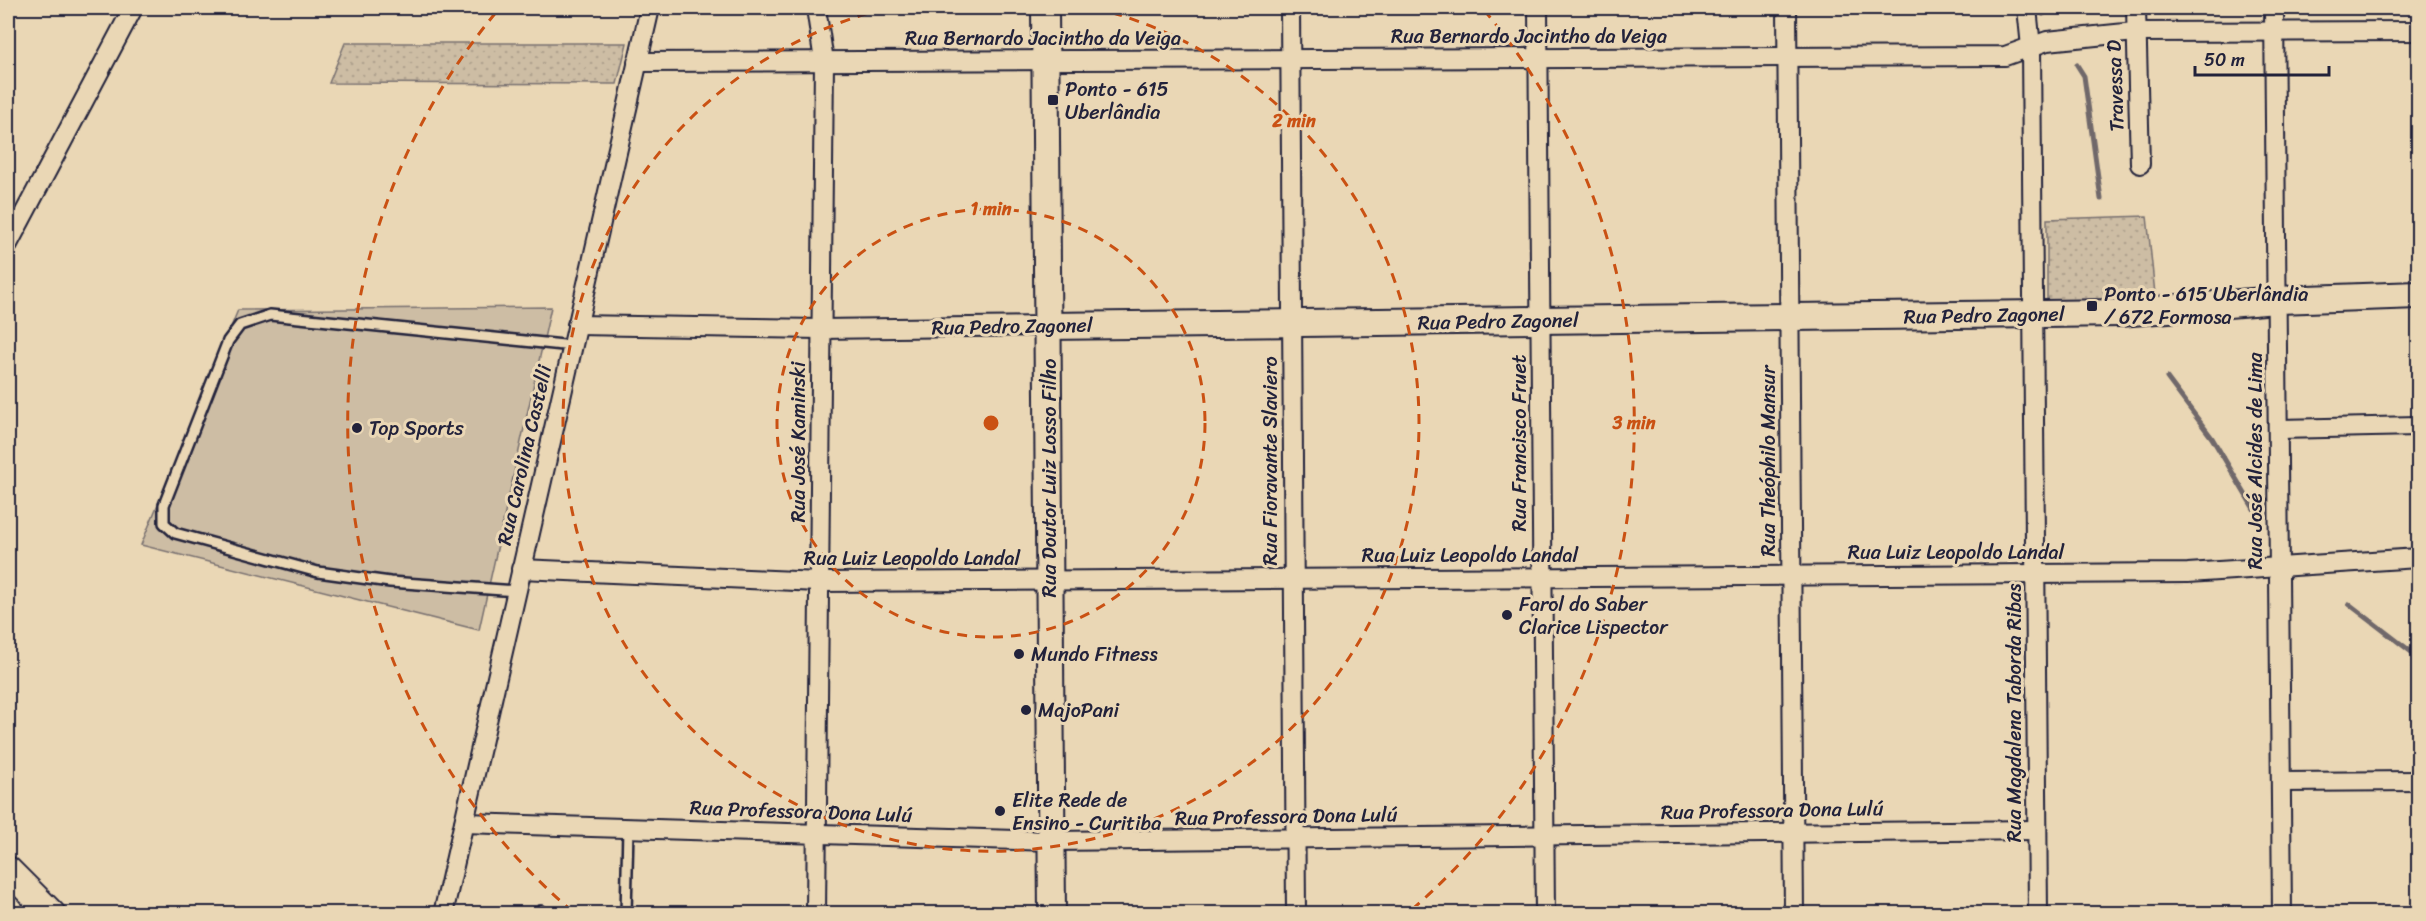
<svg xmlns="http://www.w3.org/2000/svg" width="2426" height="921" viewBox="0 0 2426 921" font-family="Sriracha,sans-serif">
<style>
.grass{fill:#cdbda4;stroke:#787070;stroke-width:1.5}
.park{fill:url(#park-dots);stroke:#787070;stroke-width:1.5}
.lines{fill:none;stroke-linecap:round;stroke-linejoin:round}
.stream{stroke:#6f686a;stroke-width:5}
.lane-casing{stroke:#22223b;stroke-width:14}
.street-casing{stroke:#22223b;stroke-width:22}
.secondary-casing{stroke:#22223b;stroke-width:30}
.lane{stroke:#ead7b5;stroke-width:9}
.street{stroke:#ead7b5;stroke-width:18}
.secondary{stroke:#ead7b5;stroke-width:26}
.ring{fill:none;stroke:#ca5113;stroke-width:3;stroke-dasharray:10 8}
.poi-dot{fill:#22223b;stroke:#ead7b5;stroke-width:2}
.labels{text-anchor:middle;stroke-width:6;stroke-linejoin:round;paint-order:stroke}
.street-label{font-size:20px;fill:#22223b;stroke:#ead7b5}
.poi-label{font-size:20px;fill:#22223b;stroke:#ead7b5;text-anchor:start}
.centre{fill:#ca5113;stroke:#ead7b5;stroke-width:3}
.ring-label{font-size:18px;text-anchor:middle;font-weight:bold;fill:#ca5113;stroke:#ead7b5;stroke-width:6;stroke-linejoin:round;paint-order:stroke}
</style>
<defs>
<pattern id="park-dots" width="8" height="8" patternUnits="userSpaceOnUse" patternTransform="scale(1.5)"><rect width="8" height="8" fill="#cdbda4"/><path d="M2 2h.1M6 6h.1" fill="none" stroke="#b0a28e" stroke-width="1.8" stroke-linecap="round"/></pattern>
</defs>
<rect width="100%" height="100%" fill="#ead7b5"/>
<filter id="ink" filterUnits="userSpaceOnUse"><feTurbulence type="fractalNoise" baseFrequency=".0167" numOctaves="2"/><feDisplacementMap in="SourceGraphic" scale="12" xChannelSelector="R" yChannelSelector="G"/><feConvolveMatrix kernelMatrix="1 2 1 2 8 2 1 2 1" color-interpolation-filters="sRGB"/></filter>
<g filter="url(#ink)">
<path class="grass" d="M551,307l-72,323 -338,-85 97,-235z"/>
<g class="park">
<path d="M345,43h282l-10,41 -288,-1z"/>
<path d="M2147,216l9,88 -109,1v-86z"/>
</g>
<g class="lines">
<g class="stream">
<path d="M2042,8l1,6"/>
<path d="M2077,65l7,11 17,123"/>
<path d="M2167,378l45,60 42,71"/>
<path d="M2349,604l69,53"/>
</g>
<g class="lane-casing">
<g id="lane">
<path d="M517,591l-127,-9 -72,-10 -143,-39 -11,-10v-18l64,-164 12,-16 30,-10 303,31"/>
<path d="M541,911v3"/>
<path d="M626,914l2,-86"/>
</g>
</g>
<g class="street-casing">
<g id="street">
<path d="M1290,8l6,906"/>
<path d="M1538,8l7,906"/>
<path d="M1787,8l7,906"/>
<path d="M2027,8l4,39 7,867"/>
<path d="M2136,8l4,156"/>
<path d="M2274,8l8,906"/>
<path d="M637,62l1368,-6 42,-15 88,-9 283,-1"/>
<path d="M8,244l125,-236"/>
<path d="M577,325l244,4 226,-3"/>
<path d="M2278,429l140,-3"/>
<path d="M521,569l298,13 1369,-9 230,-15"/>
<path d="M2281,782l137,-1"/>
<path d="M464,823l588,18 985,-11"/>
<path d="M443,914l207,-906"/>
<path d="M816,914l8,-853 -8,-53"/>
</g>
</g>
<g class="secondary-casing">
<g id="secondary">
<path d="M1045,8l7,906"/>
<path d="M1047,326l1073,-13 156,-13 142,-5"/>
<path d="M8,870l44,44"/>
</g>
</g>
<use href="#lane" class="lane"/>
<use href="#street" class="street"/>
<use href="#secondary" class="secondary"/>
</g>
</g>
<g class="ring">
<circle cx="991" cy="423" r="214"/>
<path d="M1095 8A428 428 0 1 1 887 8"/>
<path d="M573 912A643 643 0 0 1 498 10M1484 10A643 643 0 0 1 1409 912"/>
</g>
<g class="poi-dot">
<rect x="1047" y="94" width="12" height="12" rx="3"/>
<rect x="2086" y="300" width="12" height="12" rx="3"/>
<circle cx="357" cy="428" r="6"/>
<circle cx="1507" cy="615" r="6"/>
<circle cx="1019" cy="654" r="6"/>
<circle cx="1026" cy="710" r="6"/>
<circle cx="1000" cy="811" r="6"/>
</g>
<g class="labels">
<g class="street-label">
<text x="1529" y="43">Rua Bernardo Jacintho da Veiga</text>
<text x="1043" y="45">Rua Bernardo Jacintho da Veiga</text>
<text transform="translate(2115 86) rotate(-92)" y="7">Travessa D</text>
<text transform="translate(1984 315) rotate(-1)" y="7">Rua Pedro Zagonel</text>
<text transform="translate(1498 321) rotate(-1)" y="7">Rua Pedro Zagonel</text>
<text transform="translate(1012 326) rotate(-1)" y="7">Rua Pedro Zagonel</text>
<text transform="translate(798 442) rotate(-90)" y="7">Rua José Kaminski</text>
<text transform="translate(1519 443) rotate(-90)" y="7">Rua Francisco Fruet</text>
<text transform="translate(524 455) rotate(-77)" y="7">Rua Carolina Castelli</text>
<text transform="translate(1270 461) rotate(-90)" y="7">Rua Fioravante Slaviero</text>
<text transform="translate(1768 461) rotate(-90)" y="7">Rua Theóphilo Mansur</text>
<text transform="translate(2255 461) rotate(-90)" y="7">Rua José Alcides de Lima</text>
<text transform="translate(1049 478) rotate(-90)" y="7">Rua Doutor Luiz Losso Filho</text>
<text x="1956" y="559">Rua Luiz Leopoldo Landal</text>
<text x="1470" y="562">Rua Luiz Leopoldo Landal</text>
<text x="912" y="565">Rua Luiz Leopoldo Landal</text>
<text transform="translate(2014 713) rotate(-90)" y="7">Rua Magdalena Taborda Ribas</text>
<text transform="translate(1772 810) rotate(-1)" y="7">Rua Professora Dona Lulú</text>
<text transform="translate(801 811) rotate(2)" y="7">Rua Professora Dona Lulú</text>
<text transform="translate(1286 816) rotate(-1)" y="7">Rua Professora Dona Lulú</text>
</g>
<g class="poi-label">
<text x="1065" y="96">Ponto - 615<tspan x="1065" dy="23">Uberlândia</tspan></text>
<text x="2104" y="301">Ponto - 615 Uberlândia<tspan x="2104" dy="23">/ 672 Formosa</tspan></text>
<text x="369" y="435">Top Sports</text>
<text x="1519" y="611">Farol do Saber<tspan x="1519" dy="23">Clarice Lispector</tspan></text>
<text x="1031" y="661">Mundo Fitness</text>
<text x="1038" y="717">MajoPani</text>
<text x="1012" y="807">Elite Rede de<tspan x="1012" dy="23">Ensino - Curitiba</tspan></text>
</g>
</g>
<circle cx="991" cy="423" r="9" class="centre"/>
<g class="ring-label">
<text x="1294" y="127">2 min</text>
<text x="991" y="215">1 min</text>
<text x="1634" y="429">3 min</text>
</g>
<rect width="2426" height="921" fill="none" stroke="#ead7b5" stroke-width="30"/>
<rect x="15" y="15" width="2396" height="891" fill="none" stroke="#22223b" stroke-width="2" filter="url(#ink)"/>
<path d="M2195 66v9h134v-9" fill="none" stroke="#22223b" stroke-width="3"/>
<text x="2204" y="66" font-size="18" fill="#22223b" stroke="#ead7b5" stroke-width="4.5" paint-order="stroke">50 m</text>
</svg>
